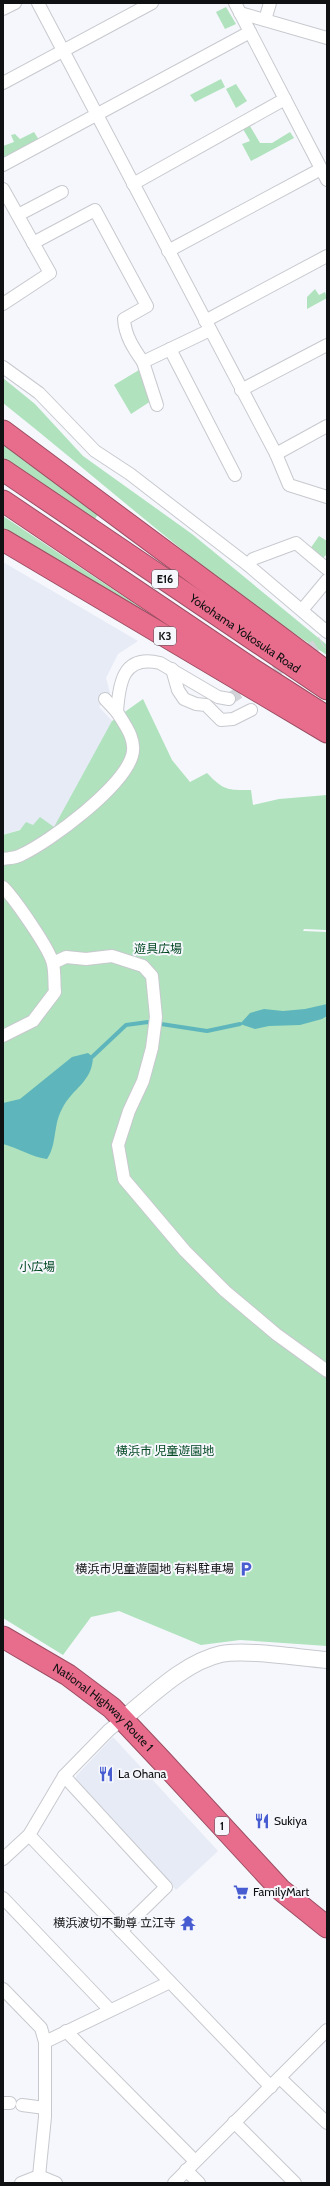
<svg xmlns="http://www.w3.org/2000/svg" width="330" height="2186" viewBox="0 0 330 2186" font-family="Cabin,'Noto Sans JP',sans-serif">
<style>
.built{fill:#e6ebf6}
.green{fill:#b0e2bd}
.water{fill:#5eb6bc}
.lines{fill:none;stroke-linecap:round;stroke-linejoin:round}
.stream{stroke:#5eb6bc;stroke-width:4}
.street-tunnel{stroke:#d3d4d9;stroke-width:12;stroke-dasharray:12 6;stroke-linecap:butt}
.street-casing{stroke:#c7c9ce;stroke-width:14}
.secondary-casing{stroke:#c7c9ce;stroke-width:18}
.highway-casing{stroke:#9c4d62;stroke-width:23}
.street{stroke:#fff;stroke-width:12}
.secondary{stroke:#fff;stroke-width:16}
.highway{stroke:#e86d8d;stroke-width:21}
.labels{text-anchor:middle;stroke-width:4;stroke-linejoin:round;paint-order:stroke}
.shield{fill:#f5f7fc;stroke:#555658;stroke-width:1}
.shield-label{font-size:11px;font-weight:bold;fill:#101112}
.street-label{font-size:12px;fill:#101112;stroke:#f5f7fc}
.park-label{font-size:12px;fill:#004721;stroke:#f5f7fc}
.poi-label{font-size:12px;fill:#101112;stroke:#f5f7fc;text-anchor:start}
</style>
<rect width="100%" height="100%" fill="#f5f7fc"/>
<g class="built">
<path d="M3,562l135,79 -20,13 -12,24 4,15 -11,14 19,20 -64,100 -21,-2 -30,10z"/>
<path d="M113,1737l105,114 -42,39 -100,-108v-6z"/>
</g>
<g class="green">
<path d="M226,7l10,17 -11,5 -9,-17z"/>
<path d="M221,79l4,8 -30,15 -5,-7z"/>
<path d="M236,84l11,17 -11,7 -10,-19z"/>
<path d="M250,126l10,17h12l18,-11 4,6 -43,23 -9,-17 8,-3 -7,-12z"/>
<path d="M34,132l5,8 -36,20v-14l11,-4 -3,-7 4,-1 5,5z"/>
<path d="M315,289l4,6 6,-3 2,6 -20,11v-12z"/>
<path d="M139,370l12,31 -20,13 -17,-29z"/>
<path d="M3,378l32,26 48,52 109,78 135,111v10c-115,-73 -218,-168 -324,-252z"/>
<path d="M3,440l97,71 -5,8 -92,-59z"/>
<path d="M3,516l156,104 -3,4 -153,-93z"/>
<path d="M319,536l8,5v13l-5,5 -12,-10z"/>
<path d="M143,699l29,61 18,22 17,-9c17,18 21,17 44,17l2,15 26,-6 48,-4v135l-23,-1 -1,2 24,1v714l-87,-6 -39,5 -82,-34 -28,6 -28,38 -60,-37v-783l17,-5 6,-8 7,3 7,-8 14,10 58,-106z"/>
</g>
<g class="water">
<path d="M327,1004v12l-5,3 -22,6 -31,1 -14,3 -15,-5 10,-11 14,-4 19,2 22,-2z"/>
<path d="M88,1053l5,4c-1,26 -21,31 -31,52 -9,16 -5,36 -15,50 -15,-2 -29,-11 -44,-15v-41l17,-4 52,-42z"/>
</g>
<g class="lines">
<path class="stream" d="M92,1057l34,-32 22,-3 59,9 33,-7"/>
<path class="street-tunnel" d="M229,699l93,-57"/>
<g class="street-casing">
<g id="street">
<path d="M38,3l238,451 13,31 38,12"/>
<path d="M235,3l92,177"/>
<path d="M3,9l12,-6"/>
<path d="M240,13l87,25"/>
<path d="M265,20l5,-17"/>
<path d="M3,83l149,-80"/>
<path d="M3,165l247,-133"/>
<path d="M133,184l152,-85"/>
<path d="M3,189l47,84 -47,31"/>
<path d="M18,215l44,-23"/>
<path d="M33,243l62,-33 52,96 -23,13c1,17 10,30 19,43"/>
<path d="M168,251l153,-82"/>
<path d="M205,321l122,-65"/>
<path d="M170,349l65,126"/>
<path d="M3,367l36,26 56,58 35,23 118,91 79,67"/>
<path d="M241,390l86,-45"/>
<path d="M157,405l-14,-43 67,-32"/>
<path d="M276,454l51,-28"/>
<path d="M248,565l5,-6 43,-16 31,26"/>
<path d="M302,610l25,-30"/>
<path d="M172,669l6,21 6,9 12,5 10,1 15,15 12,-1 18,-9"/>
<path d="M105,699l12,13"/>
<path d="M3,859c6,-1 13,-1 18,-4 30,-14 101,-67 111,-99 5,-16 -7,-31 -15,-44 2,-29 6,-58 43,-49l58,34 11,2"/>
<path d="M3,887c11,11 47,62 50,77 2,9 1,19 2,28l-22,29 -30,15"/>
<path d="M53,963l13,-6 20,2 26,-3 31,10 9,10 4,41 -4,31 -9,33 -14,30 -11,34 6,34 61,72 40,40 51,43 51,37"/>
<path d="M64,1776l102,111 -45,44"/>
<path d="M29,1835l242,252"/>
<path d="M3,1859l26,-24 35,-59 45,-46 14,-11"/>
<path d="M3,1898l107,112"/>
<path d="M3,1989l38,39 4,14v75l-6,59"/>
<path d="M66,2031l129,130"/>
<path d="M45,2042l125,-60"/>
<path d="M280,2078l47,45"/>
<path d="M3,2103h7"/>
<path d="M22,2105l23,3"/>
<path d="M234,2122l61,61"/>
<path d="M186,2170l13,13"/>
<path d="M21,2183l18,-7 17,7"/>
<path d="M174,2183l153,-153"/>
</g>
</g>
<g class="secondary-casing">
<path id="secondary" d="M123,1719c28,-23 62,-57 98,-65 26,-5 78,4 106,6"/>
</g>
<g class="highway-casing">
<g id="highway">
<path d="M3,431l324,241"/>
<path id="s1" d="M3,470l324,219"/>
<path d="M3,501l249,168 75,48"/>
<path d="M3,540l324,192"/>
<path id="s2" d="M3,1637l65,38 44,33 49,52 120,130 46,37"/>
</g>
</g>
<use href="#street" class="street"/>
<use href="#secondary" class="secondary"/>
<use href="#highway" class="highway"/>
</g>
<defs>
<g id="parking-bare" transform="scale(1.2)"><path d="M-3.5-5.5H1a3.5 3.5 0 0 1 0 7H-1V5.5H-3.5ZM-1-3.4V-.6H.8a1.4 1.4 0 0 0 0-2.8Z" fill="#475cd0" stroke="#f5f7fc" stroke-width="2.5" paint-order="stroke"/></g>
<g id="restaurant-bare" transform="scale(1.2)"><path d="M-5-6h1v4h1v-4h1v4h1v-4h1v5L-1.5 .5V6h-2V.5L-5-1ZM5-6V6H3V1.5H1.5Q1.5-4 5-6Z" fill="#475cd0" stroke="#f5f7fc" stroke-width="2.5" paint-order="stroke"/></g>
<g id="supermarket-bare" transform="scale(1.2)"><path d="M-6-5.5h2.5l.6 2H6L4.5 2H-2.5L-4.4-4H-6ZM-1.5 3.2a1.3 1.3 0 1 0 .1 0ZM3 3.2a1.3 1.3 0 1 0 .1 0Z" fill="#475cd0" stroke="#f5f7fc" stroke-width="2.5" paint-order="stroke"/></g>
<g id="temple-bare" transform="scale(1.2)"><path d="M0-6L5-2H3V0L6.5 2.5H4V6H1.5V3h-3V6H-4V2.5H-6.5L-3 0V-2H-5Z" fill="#475cd0" stroke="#f5f7fc" stroke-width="2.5" paint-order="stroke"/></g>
</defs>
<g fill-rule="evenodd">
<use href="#parking-bare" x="246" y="1569"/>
<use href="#restaurant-bare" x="106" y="1774"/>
<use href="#restaurant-bare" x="262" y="1821"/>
<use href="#supermarket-bare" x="241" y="1892"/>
<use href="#temple-bare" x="188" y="1923"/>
</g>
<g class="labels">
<g class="shield">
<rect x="152" y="570" width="26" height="18" rx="3"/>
<rect x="154" y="627" width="22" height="18" rx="3"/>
<rect x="215" y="1817" width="14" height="18" rx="3"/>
</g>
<g class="shield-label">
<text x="165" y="583">E16</text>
<text x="165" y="640">K3</text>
<text x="222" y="1830">1</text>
</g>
<g class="street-label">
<text dy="4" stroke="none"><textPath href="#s1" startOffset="292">Yokohama Yokosuka Road</textPath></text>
<text dy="4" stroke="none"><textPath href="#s2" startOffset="123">National Highway Route 1</textPath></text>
</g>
<g class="park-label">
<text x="158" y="953">遊具広場</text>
<text x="37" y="1271">小広場</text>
<text x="165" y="1455">横浜市 児童遊園地</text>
</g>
<g class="poi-label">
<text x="234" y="1573" text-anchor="end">横浜市児童遊園地 有料駐車場</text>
<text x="118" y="1778">La Ohana</text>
<text x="274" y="1825">Sukiya</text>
<text x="253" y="1896">FamilyMart</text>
<text x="176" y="1927" text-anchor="end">横浜波切不動尊 立江寺</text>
</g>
</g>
<rect width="330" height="2186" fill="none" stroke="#101112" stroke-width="8"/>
</svg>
